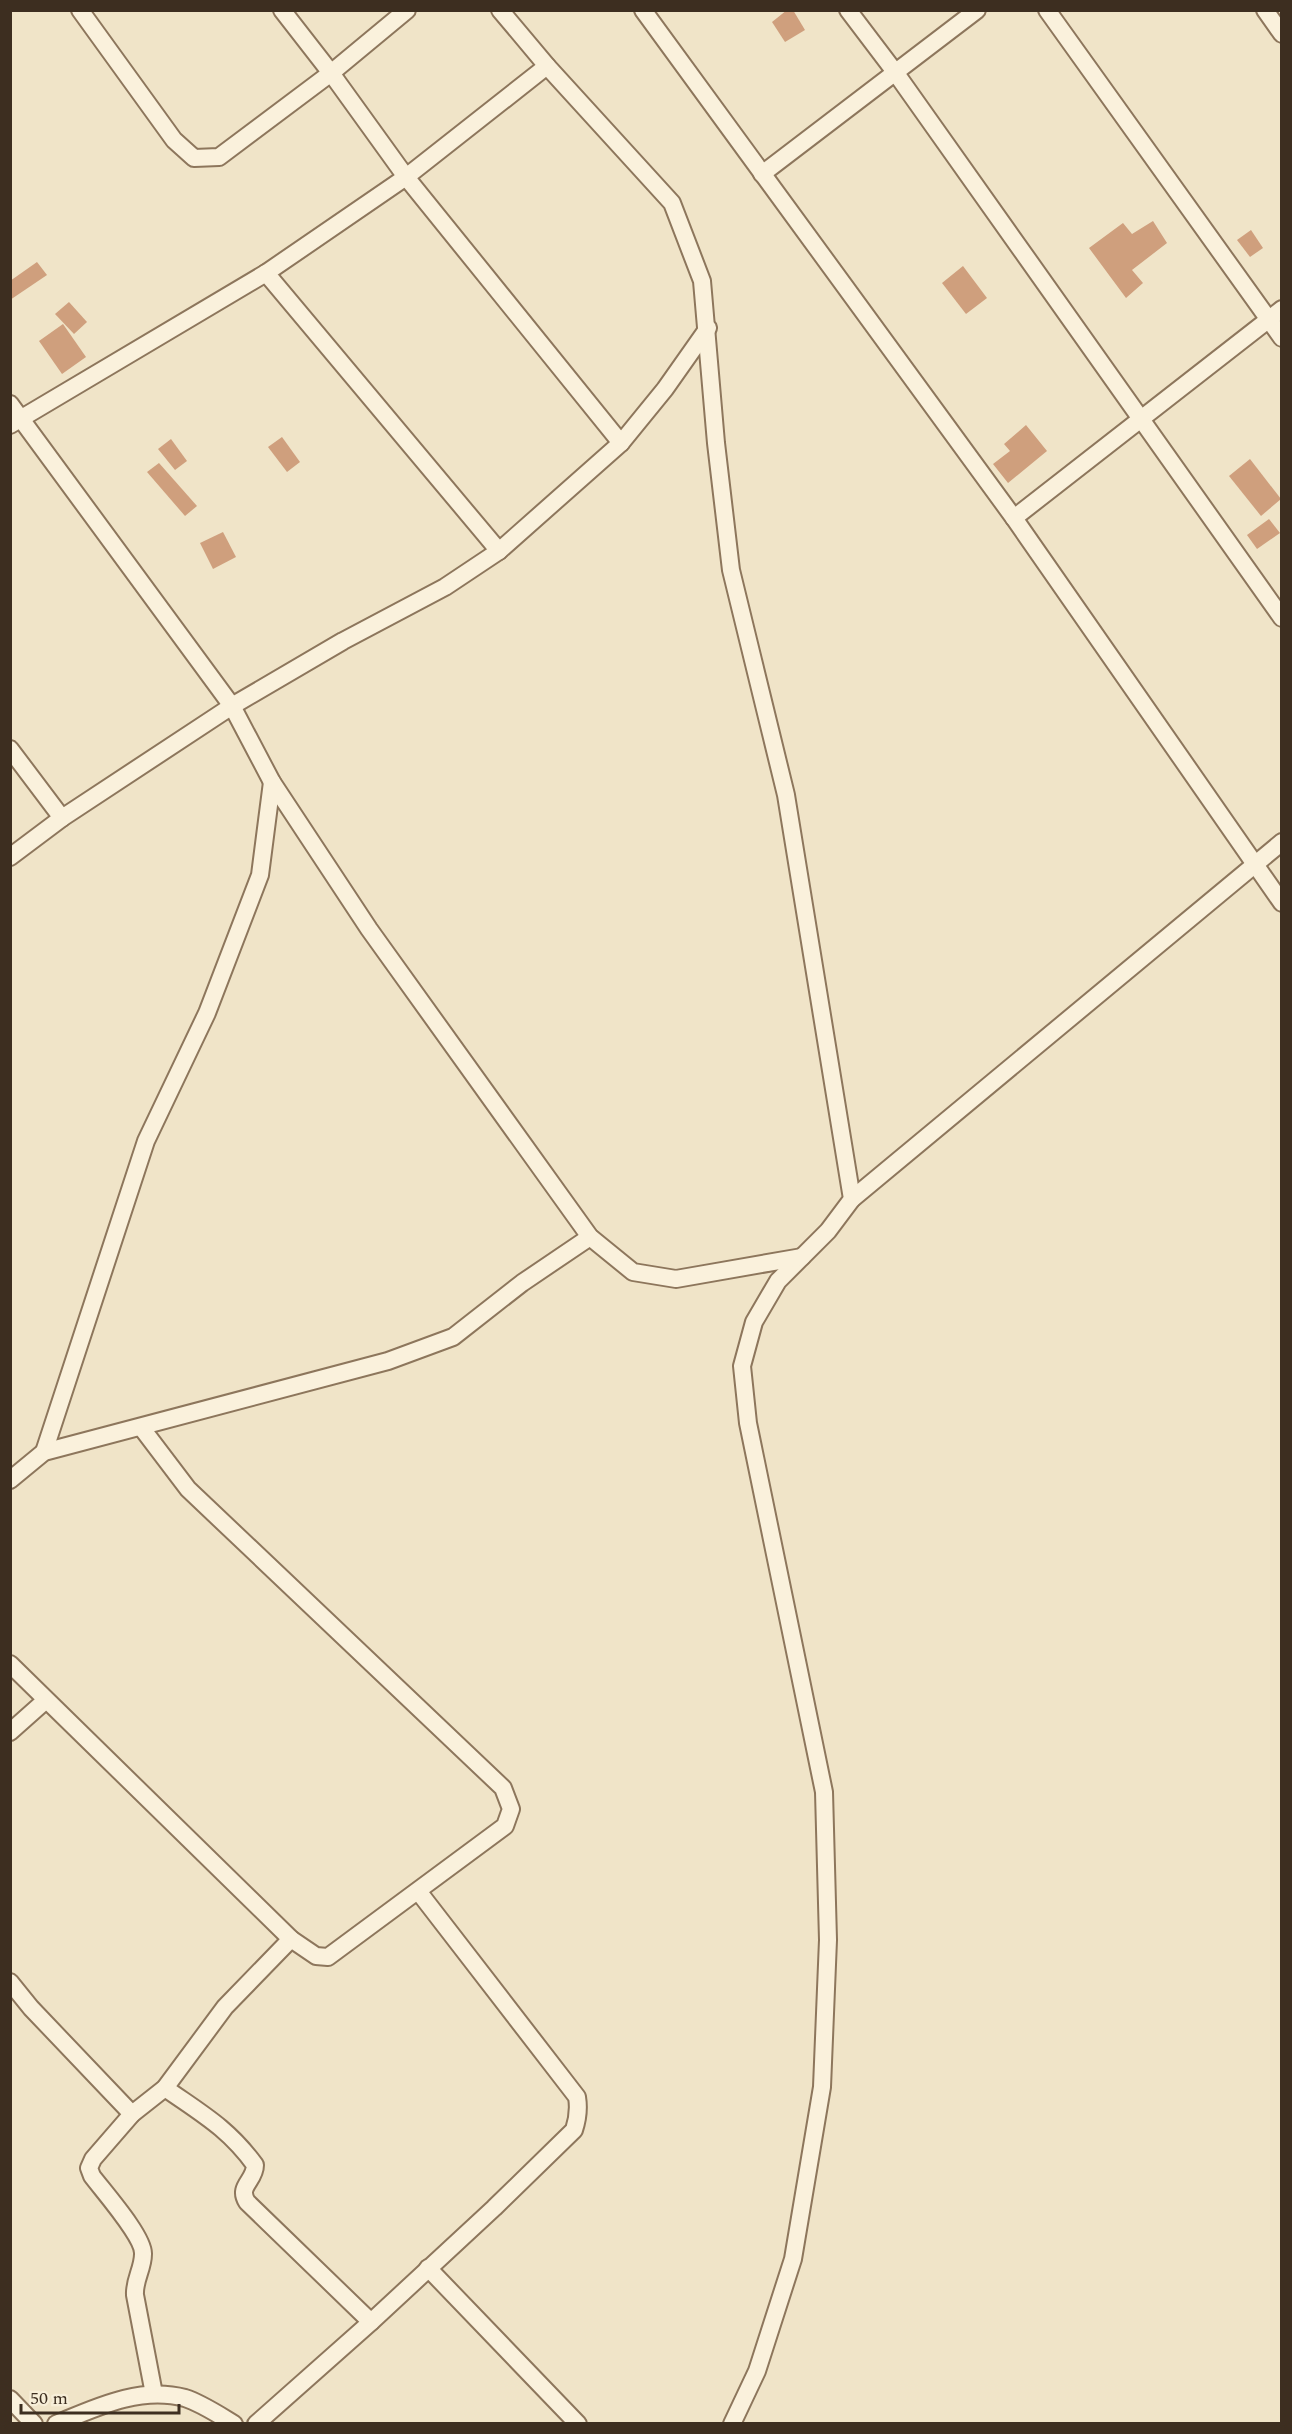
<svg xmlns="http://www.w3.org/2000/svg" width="1292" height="2434" viewBox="0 0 1292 2434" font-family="Spectral,serif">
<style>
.building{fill:#cf9f7d}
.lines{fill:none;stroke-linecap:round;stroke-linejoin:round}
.street-casing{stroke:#8d765c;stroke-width:20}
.street{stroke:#faf1dc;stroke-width:16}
</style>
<rect width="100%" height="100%" fill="#f0e4c8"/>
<g class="building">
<path d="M787,10h6l12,20 -20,12 -13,-20z"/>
<path d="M1153,221l14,22 -35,27 11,13 -17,15 -37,-50 34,-25 9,11z"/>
<path d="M1251,230l12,18 -13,9 -13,-17z"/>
<path d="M37,262l10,13 -37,25v-19z"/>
<path d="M963,266l24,32 -21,16 -24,-31z"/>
<path d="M69,302l18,20 -13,12 -19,-20z"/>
<path d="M63,324l23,33 -24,17 -23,-33z"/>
<path d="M1026,425l21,26 -39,32 -15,-19 17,-13 -6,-7z"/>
<path d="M282,437l18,25 -13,10 -19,-25z"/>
<path d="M171,439l16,22 -12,9 -17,-21z"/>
<path d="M1250,459l31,40 -20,17 -32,-40z"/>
<path d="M159,463l38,43 -12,10 -38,-44z"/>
<path d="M1269,519l11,14 -23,16 -10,-14z"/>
<path d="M223,532l13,25 -23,12 -13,-26z"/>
</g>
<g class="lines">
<g class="street-casing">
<g id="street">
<path d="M80,10l94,130 20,18 25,-1 112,-84 76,-63"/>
<path d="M282,10l49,63 75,104 215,266"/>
<path d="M500,10l47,56 125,137 30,78 14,162 15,127 55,225 66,404 -24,32 -50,50 -24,41 -12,44 6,57 76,369 4,148 -6,147 -29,172 -36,112 -25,53"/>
<path d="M643,10l371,508 268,385"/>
<path d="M848,10l47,62 387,546"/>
<path d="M1047,10l235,328"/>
<path d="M1265,10l17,24"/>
<path d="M762,174l215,-164"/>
<path d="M10,404l222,302 40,76 97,147 221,308 43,35 43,7 126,-22"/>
<path d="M10,425l256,-152"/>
<path d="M1014,518l268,-209"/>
<path d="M499,551l-233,-278 140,-96 141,-111"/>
<path d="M10,749l52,69"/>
<path d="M10,857l52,-39 170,-112 111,-65 102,-54 54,-36 122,-108 44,-54 43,-61"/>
<path d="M852,1199l430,-357"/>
<path d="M44,1452l102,-311 61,-128 53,-138 12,-93"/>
<path d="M10,1480l34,-28 344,-91 65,-24 69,-54 68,-46"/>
<path d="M10,1664l281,275 25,17 12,1 177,-131 6,-17 -8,-21 -315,-299 -47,-62"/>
<path d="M10,1732l36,-32"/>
<path d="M10,1982l21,26 101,106"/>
<path d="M165,2088c37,26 63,40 90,77 0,16 -18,21 -8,37l124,120"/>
<path d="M428,2268l150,156"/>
<path d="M154,2394l-19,-99c-1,-15 8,-26 8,-41 1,-17 -39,-62 -51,-78l-3,-8 4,-9 39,-45 33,-26 60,-81 66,-68"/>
<path d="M10,2399l24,25"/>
<path d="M56,2424c41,-17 84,-38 129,-26 16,5 34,17 49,26"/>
<path d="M256,2424l115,-102 123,-114 80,-78c4,-12 5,-21 3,-33l-159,-206"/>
</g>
</g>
<use href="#street" class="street"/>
</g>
<rect width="1292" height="2434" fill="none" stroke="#3d2e20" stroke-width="24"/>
<path d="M21 2404v9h158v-9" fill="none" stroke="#3d2e20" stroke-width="3"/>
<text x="30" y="2404" font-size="18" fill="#3d2e20" stroke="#f7eed8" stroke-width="4.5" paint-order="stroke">50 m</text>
</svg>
